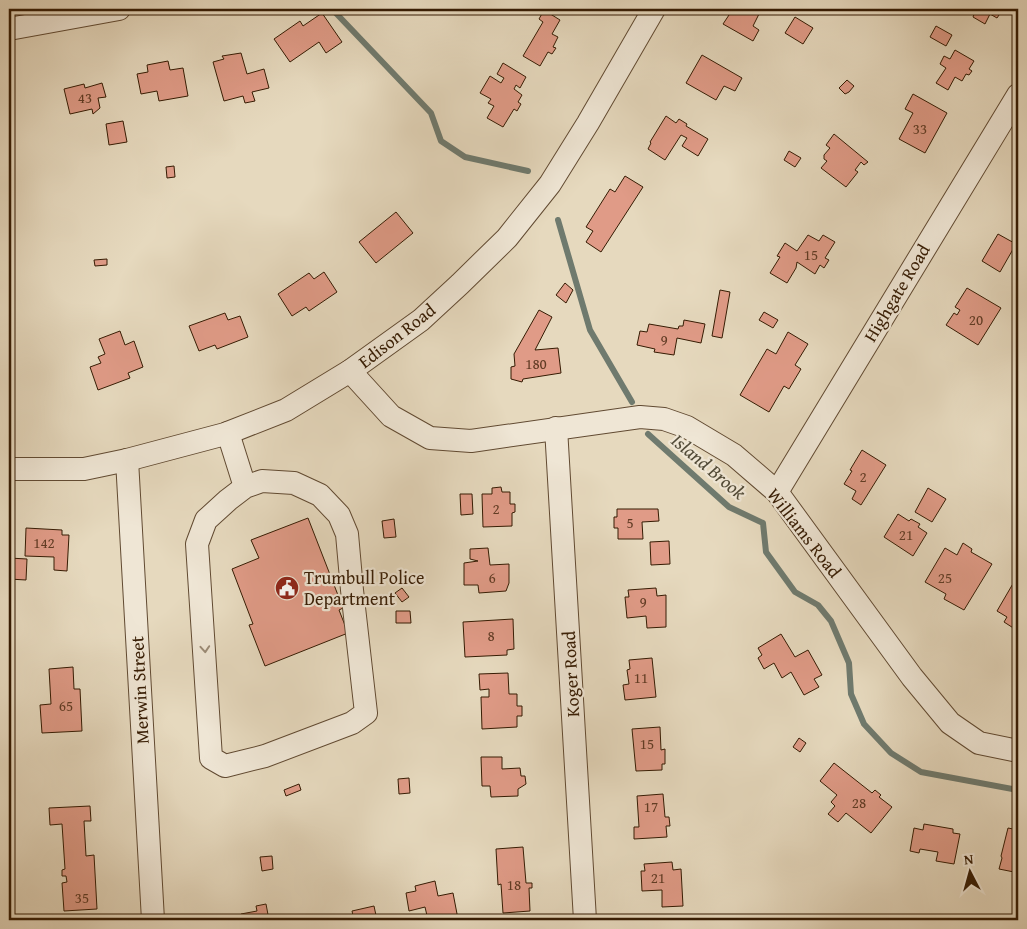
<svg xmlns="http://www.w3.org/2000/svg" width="1027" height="929" viewBox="0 0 1027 929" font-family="'Gentium Book Plus',serif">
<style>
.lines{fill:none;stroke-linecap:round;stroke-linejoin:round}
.stream{stroke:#6f7a6e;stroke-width:6}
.building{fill:#e09b87;stroke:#351b03}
.minor-casing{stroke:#614a32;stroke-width:24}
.minor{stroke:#efe6d5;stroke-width:22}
.oneway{stroke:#9b8b76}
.labels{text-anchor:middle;stroke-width:4.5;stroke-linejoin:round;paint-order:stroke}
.number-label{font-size:15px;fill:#603b24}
.street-label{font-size:18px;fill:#351b03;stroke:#efe6d5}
.poi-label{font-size:18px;fill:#351b03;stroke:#efe6d5;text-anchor:start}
.water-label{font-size:19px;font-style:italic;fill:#524b38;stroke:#efe6d5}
</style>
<rect width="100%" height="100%" fill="#e6d9be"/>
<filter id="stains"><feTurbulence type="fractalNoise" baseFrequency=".004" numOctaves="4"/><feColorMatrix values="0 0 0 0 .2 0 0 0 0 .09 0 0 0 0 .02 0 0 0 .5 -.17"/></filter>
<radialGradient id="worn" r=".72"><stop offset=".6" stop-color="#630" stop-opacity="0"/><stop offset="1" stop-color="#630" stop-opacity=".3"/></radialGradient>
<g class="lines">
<g class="stream">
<path d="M332,9l99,104 10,28 24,16 63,14"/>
<path d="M558,220l32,110 42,72"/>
<path d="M648,434l81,73 34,16 3,29 29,40 23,13 13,16 18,42 2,31 13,30 27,29 30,19 97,18"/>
</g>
</g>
<g class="building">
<path d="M729,9h29l3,1 -8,16 6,4 -6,11 -30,-17 6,-9 -3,-1z"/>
<path d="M976,9h27l-6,9 -7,-4 -5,10 -12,-7z"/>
<path d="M544,10l16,10 -8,14 6,3 -5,10 3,1 -4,6 -4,-2 -8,14 -17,-10 20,-34 -4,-3z"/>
<path d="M322,13l20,29 -16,11 -7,-11 -29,20 -16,-23 26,-18 3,5z"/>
<path d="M795,17l18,11 -10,16 -18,-11z"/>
<path d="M936,26l16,9 -6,11 -16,-9z"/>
<path d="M955,50l19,11 -5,8 3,2 -3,4 -3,-1 -4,7 -7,-4 -7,13 -12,-7 10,-15 -6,-4 4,-8 6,3z"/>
<path d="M241,53l6,21 17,-5 5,19 -17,4 3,9 -10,2 -2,-7 -19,5 -11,-39 11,-3 -2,-3z"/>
<path d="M702,55l40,23 -7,13 -11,-5 -8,14 -30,-17z"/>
<path d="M168,61l2,9 13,-2 5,28 -29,5 -2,-10 -16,3 -4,-20 11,-2 -1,-7z"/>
<path d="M503,63l23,14 -6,11 -4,-3 -2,4 8,6 -4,7 3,2 -4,7 -3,-2 -11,18 -16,-9 7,-12 -6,-3 3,-4 -11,-6 10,-17 11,7 3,-5 -7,-4z"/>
<path d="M847,80l7,6 -5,6 -4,2 -6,-6z"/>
<path d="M102,83l4,14 -8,1 2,10 -7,6 -1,-5 -22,5 -6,-25 20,-5 1,4z"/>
<path d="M913,94l34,19 -22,40 -26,-14 14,-26 -8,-4z"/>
<path d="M666,116l10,7 3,-4 8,5 -1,2 22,13 -10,17 -16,-10 5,-8 -6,-3 -16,25 -17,-11 3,-6 -1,-1z"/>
<path d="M123,121l4,21 -18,3 -3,-21z"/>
<path d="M834,134l34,28 -4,3 -3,-3 -6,8 3,2 -12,15 -25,-19 6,-7 -3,-2v-4l6,-7 -4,-3z"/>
<path d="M789,151l12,7 -6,9 -11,-7z"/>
<path d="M174,166l1,11 -8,1 -1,-11z"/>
<path d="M625,176l18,11 -42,65 -15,-10 7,-11 -7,-4 24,-38 5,3z"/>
<path d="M396,212l17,21 -37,30 -17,-21z"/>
<path d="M998,234l18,10 -16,28 -18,-11z"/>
<path d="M808,235l11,6 4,-6 12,7 -10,16 4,2 -5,8 -4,-3 -5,9 -18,-12 -1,6 -9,15 -17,-10 10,-16 -3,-1 8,-13 12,8z"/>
<path d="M107,259v6l-12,1 -1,-6z"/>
<path d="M324,272l13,20 -28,19 -3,-4 -14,9 -14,-22 31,-21 5,6z"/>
<path d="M565,283l8,7 -7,13 -10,-8z"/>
<path d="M967,288l34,20 -23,37 -32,-20 8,-12 3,2 3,-5 -5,-3z"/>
<path d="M720,290l10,2 -8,46 -10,-2z"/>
<path d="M539,310l13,7 -1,2 -16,31 23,-2 3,25 -38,6 -1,3 -11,-3v-12l4,-1 -1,-12z"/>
<path d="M764,312l14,8 -5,8 -14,-8z"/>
<path d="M225,313l3,7 12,-4 8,21 -31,12 -2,-4 -16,6 -10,-25z"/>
<path d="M684,320l21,4 -4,19 -24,-5 -3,17 -20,-3 1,-3 -18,-4 3,-14 7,1 2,-8 29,5 1,-3h4z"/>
<path d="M120,331l5,14 9,-4 9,26 -15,6 2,5 -32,12 -8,-23 11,-4 -3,-6 7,-3 -6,-15z"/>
<path d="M788,332l20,12 -13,21 6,4 -12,20 -5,-3 -15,26 -29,-17 27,-46 9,5z"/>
<path d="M862,450l24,15 -25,40 -9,-6 4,-8 -12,-7 8,-13 -2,-1z"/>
<path d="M501,487l1,5h8v12h5v8l-3,1v13l-29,1 -1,-33h10v-6z"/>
<path d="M928,488l18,11 -14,23 -17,-10z"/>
<path d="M460,494h12l1,20 -12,1z"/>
<path d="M617,509h41l1,12 -17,1 1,17h-25v-11h-4v-11h3z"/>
<path d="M898,514l11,7 2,-2 9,5 -2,3 9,6 -14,23 -29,-19z"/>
<path d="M308,518l35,90 -4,2 9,23 -83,33 -16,-41 4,-1 -21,-55 27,-11 -8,-18z"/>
<path d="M394,519l2,18 -12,1 -2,-17z"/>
<path d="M26,528l36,2v5h7l-2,36 -13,-1v-13l-29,-1z"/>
<path d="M669,541l1,23 -19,1 -1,-23z"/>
<path d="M963,543l9,6 -1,3 21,12 -28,46 -20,-11 2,-5 -21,-12 20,-34 12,7z"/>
<path d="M488,548l2,17 19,-1v19l-3,8 -27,2 -1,-8h-14v-22l14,-2 -8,-2v-10z"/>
<path d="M9,558l18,1 -1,21 -17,-1z"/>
<path d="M1018,575v56l-14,-9 3,-5 -10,-6z"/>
<path d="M402,588l7,9 -7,5 -7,-9z"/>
<path d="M656,588l1,8 9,-1v32l-19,1 -1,-12 -19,2 -2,-21h4l-1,-7z"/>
<path d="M396,611h14l1,12h-15z"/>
<path d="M513,619l1,30 -7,1v5l-42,2 -2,-35z"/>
<path d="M781,634l14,23 13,-7 14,25 -8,4 5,8 -15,8 -13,-23 -9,6 -8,-15 -10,6 -6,-11 4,-3 -4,-7z"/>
<path d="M652,658l4,39 -31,3 -2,-15 6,-1 -2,-14 3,-1 -1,-9z"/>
<path d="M73,667l1,22h6l2,42 -40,2 -2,-28 11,-1 -2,-35z"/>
<path d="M508,673l1,21h8v12h5v10h-5v11l-35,2 -1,-32h8v-8l-9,1 -1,-16z"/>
<path d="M660,727l1,23 4,-1v15h-3v6l-26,1 -4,-42z"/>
<path d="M799,738l7,5 -6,9 -7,-5z"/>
<path d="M481,757h21v12l18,-1 1,8h4l1,8 -8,5v7l-27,1 -1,-11h-8z"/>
<path d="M834,763l38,30 3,-3 6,5 -2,2 13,10 -21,26 -25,-20 -8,9 -10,-8 7,-8 -4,-4 6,-7 -17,-14z"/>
<path d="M409,778l1,15 -11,1 -1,-15z"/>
<path d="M299,784l2,6 -15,6 -2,-6z"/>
<path d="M663,794l2,23h4l1,9h-4l1,11 -33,2v-12h5l-2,-31z"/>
<path d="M90,806l1,15h-7l2,35 8,-1 3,54 -33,2 -2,-28 5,-1 -1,-6h-4v-6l3,-1 -3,-45 -12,1 -1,-17z"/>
<path d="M924,824l29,5v4l7,1 -6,30 -18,-3 2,-9 -18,-3 -1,4 -9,-2 4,-23 9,2z"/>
<path d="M1008,828l10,2v32l-4,10 -15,-3 3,-11 -1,-2z"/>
<path d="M523,847l3,36h6v5h-3l1,23 -27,2 -2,-29 -3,1 -2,-36z"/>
<path d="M272,856l1,13 -11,2 -2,-14z"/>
<path d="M672,862l1,8 8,-1 2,37 -21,1v-17l-20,1 -1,-20h4l-1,-7z"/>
<path d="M435,881l3,15 15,-3 5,26 -30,1 -3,-13 -16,4 -3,-18 10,-2 -1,-5z"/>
<path d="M266,904l3,16h-27l-1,-6 16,-3 -1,-5z"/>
<path d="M374,906l3,14h-23l-2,-9z"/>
</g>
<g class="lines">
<g class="minor-casing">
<g id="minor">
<path d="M9,29l110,-20"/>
<path d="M350,371l41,45 39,22 41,3 169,-24 24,2 23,8 47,28 43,37 135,185 38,46 29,20 39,8"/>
<path d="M556,428l29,492"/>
<path d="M228,433l17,54 -17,13 -22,20 -9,24 14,214 14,8 40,-10 87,-33 14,-10 -14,-123 -5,-56 -8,-19 -19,-20 -26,-12 -32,-2 -17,6"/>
<path d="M127,460l26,460"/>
<path d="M9,469h75l43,-9 98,-26 61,-24 64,-39 71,-51 39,-36 47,-46 43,-54 38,-61 66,-114"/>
<path d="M777,492l241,-397"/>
</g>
</g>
<use href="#minor" class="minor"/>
</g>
<defs><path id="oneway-chevron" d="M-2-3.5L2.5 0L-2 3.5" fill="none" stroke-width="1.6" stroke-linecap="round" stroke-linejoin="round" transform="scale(1.25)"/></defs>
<use class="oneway" href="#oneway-chevron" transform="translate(205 649) rotate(86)"/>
<defs>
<g id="civic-disc" transform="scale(1.25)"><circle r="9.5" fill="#8f2418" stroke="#efe6d5"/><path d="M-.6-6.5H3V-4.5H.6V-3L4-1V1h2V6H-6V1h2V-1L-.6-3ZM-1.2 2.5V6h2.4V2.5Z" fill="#fff"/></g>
</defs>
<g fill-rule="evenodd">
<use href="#civic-disc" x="287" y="588"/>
</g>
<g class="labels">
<g class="number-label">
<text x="85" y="103">43</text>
<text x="920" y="134">33</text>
<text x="811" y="260">15</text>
<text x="976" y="325">20</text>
<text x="664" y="345">9</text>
<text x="536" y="369">180</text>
<text x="863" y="482">2</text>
<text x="496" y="514">2</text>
<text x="630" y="528">5</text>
<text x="906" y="540">21</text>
<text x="44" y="548">142</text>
<text x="492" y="583">6</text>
<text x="945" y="583">25</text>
<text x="643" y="607">9</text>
<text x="491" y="641">8</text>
<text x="641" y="683">11</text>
<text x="66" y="711">65</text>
<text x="647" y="749">15</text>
<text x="859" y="808">28</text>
<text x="651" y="812">17</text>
<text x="658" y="883">21</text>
<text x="514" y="890">18</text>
<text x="82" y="903">35</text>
</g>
<g class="street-label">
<text transform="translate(897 293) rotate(-59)" y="6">Highgate Road</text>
<text transform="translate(397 336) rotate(-38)" y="6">Edison Road</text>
<text transform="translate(804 533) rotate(52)" y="6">Williams Road</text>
<text transform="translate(571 674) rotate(-93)" y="6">Koger Road</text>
<text transform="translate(140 690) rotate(-93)" y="6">Merwin Street</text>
</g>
<g class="poi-label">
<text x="304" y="584">Trumbull Police<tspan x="304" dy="21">Department</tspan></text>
</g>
<g class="water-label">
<text transform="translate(709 466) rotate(40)" y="7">Island Brook</text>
</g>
</g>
<rect width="1027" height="929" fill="none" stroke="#e6d9be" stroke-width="30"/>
<rect x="10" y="10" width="1007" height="909" fill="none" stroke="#351b03" stroke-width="2.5"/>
<rect x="15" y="15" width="997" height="899" fill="none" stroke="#351b03"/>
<g transform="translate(970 872) rotate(354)" stroke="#efe6d5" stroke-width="4" paint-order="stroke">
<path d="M0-4L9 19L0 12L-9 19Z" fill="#351b03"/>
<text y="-8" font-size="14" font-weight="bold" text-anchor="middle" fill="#351b03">N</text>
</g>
<rect width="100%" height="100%" filter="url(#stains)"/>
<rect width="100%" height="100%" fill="url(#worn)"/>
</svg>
